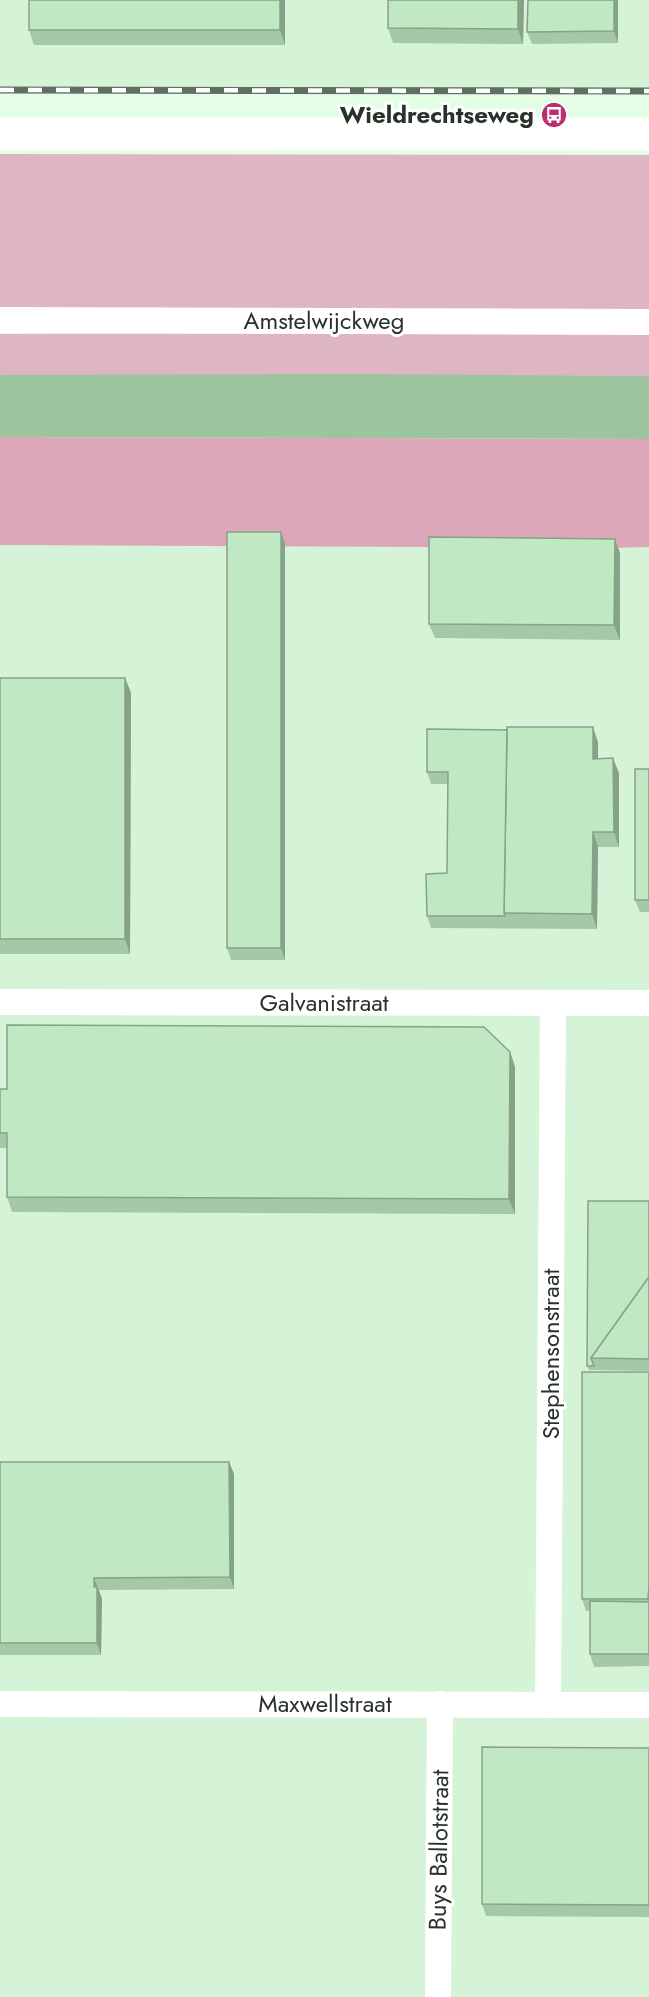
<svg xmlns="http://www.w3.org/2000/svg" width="649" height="1997" viewBox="0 0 649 1997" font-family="Jost,sans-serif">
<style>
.built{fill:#d5f4d7}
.green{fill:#deb5c2}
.forest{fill:#dca7b8}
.water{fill:#9cc49f}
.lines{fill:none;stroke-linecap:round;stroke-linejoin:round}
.street{stroke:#fff;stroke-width:26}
.secondary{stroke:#fff;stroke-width:33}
.rail-casing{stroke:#606f62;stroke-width:7}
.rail{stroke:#fff;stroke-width:4.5;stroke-dasharray:14;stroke-linecap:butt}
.wall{fill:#a5c8a7}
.shaded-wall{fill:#86a288}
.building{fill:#c0e8c2;stroke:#86a288;stroke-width:1.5}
.labels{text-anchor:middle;stroke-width:6;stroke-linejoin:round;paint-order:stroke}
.poi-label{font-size:24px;font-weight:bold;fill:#283229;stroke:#fff;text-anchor:end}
.street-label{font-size:24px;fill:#283229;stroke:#fff}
</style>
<rect width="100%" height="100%" fill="#e4fee6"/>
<g class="built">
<path d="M0,0h649v91l-649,-1z"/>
<path d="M649,514v1483h-649v-1482z"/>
</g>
<g class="green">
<path d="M0,154l649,1v154h-649z"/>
<path d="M649,333v43l-649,-1v-41z"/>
</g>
<path class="forest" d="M0,437l649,2v108l-158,4 -65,-4 -426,-2z"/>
<path class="water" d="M355,374l294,2v63l-649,-2v-62z"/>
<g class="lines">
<g class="street">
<path d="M0,320l649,2"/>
<path d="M0,1002l649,1"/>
<path d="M0,1704l649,1"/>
<path d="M548,1705l5,-702"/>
<path d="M438,1997l2,-293"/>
</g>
<path class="secondary" d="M0,134h649"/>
<g class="rail-casing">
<path id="rail" d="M0,90l649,1"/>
</g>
<use href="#rail" class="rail"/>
</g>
<g class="wall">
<path d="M0,0h285v45h-251l-5,-15v-30z"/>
<path d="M524,0l-1,44 -130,-1 -5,-15z"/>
<path d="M618,0v43l-86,1 -5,-12z"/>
<path d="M285,544v416h-54l-4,-12z"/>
<path d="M620,553v87l-185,-2 -6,-14z"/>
<path d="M0,678h125l6,15 -1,261h-130z"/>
<path d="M598,742v17l21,14v74h-21l-1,82 -166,-1 -4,-12 20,-43 1,-89h-17l-4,-12z"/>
<path d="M649,769v143h-9l-5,-12z"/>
<path d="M510,1052l5,15v147l-503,-2 -5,-15v-49h-7v-59z"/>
<path d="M649,1201v170l-60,-1 -2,-4z"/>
<path d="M649,1372v294l-55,1 -4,-13v-43h-4l-4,-12z"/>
<path d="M0,1462h229l5,12v115l-135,1 3,9 -1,56h-101z"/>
<path d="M649,1748v169l-163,-1 -4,-12z"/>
</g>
<g class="shaded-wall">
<path d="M280,0h5v45l-5,-15z"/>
<path d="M518,0h6l-1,44 -5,-15z"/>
<path d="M614,0h4v43l-4,-12z"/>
<path d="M281,532l4,12v416l-4,-12z"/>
<path d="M615,539l5,14v87l-6,-15z"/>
<path d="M125,678l6,15 -1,261 -5,-15z"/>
<path d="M593,727l5,15v32l-5,-15z"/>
<path d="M613,758l6,15v74l-5,-15z"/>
<path d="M593,832l5,15 -1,82 -5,-15z"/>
<path d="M510,1052l5,15v147l-6,-15z"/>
<path d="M229,1462l5,12v115l-4,-12z"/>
<path d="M94,1578l8,21 -1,56 -4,-12z"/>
</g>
<g class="building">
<rect x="29" y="0" width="251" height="30"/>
<path d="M388,0h130v29l-130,-1z"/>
<path d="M528,0h86v31l-87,1z"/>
<rect x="227" y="532" width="54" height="416"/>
<path d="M429,537l186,2 -1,86 -185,-1z"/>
<rect x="0" y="678" width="125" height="261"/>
<path d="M507,727h86v32l20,-1 1,74h-21l-1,82 -88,-1z"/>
<path d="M427,729l80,1 -3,183 1,3h-78l-1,-42 21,-1 1,-101h-21z"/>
<rect x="635" y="769" width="14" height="131"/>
<path d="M7,1025l477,2 26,25 -1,147 -502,-2v-64h-7v-44h7z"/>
<path d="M588,1201h61v76l-58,81 3,8h-7z"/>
<path d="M649,1277v82l-58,-1z"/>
<path d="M582,1372h67v213l-1,14h-66z"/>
<path d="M0,1462h229l1,115 -136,1v9h3v56h-97z"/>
<path d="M590,1601l59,1v52h-59z"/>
<path d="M482,1747l167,1v157l-167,-1z"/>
</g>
<defs>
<g id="bus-disc" transform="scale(1.35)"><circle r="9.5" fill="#b9306f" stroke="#fff"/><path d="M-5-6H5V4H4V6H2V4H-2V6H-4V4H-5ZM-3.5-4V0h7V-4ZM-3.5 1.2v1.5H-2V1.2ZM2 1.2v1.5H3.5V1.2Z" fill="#fff"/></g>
</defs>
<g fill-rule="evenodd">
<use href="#bus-disc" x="554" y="115"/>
</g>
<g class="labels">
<g class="poi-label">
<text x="534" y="123">Wieldrechtseweg</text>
</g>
<g class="street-label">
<text x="324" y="329">Amstelwijckweg</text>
<text x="324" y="1011">Galvanistraat</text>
<text transform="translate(551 1354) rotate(-90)" y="8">Stephensonstraat</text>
<text x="325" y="1712">Maxwellstraat</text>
<text transform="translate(439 1850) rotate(-89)" y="8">Buys Ballotstraat</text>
</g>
</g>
</svg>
